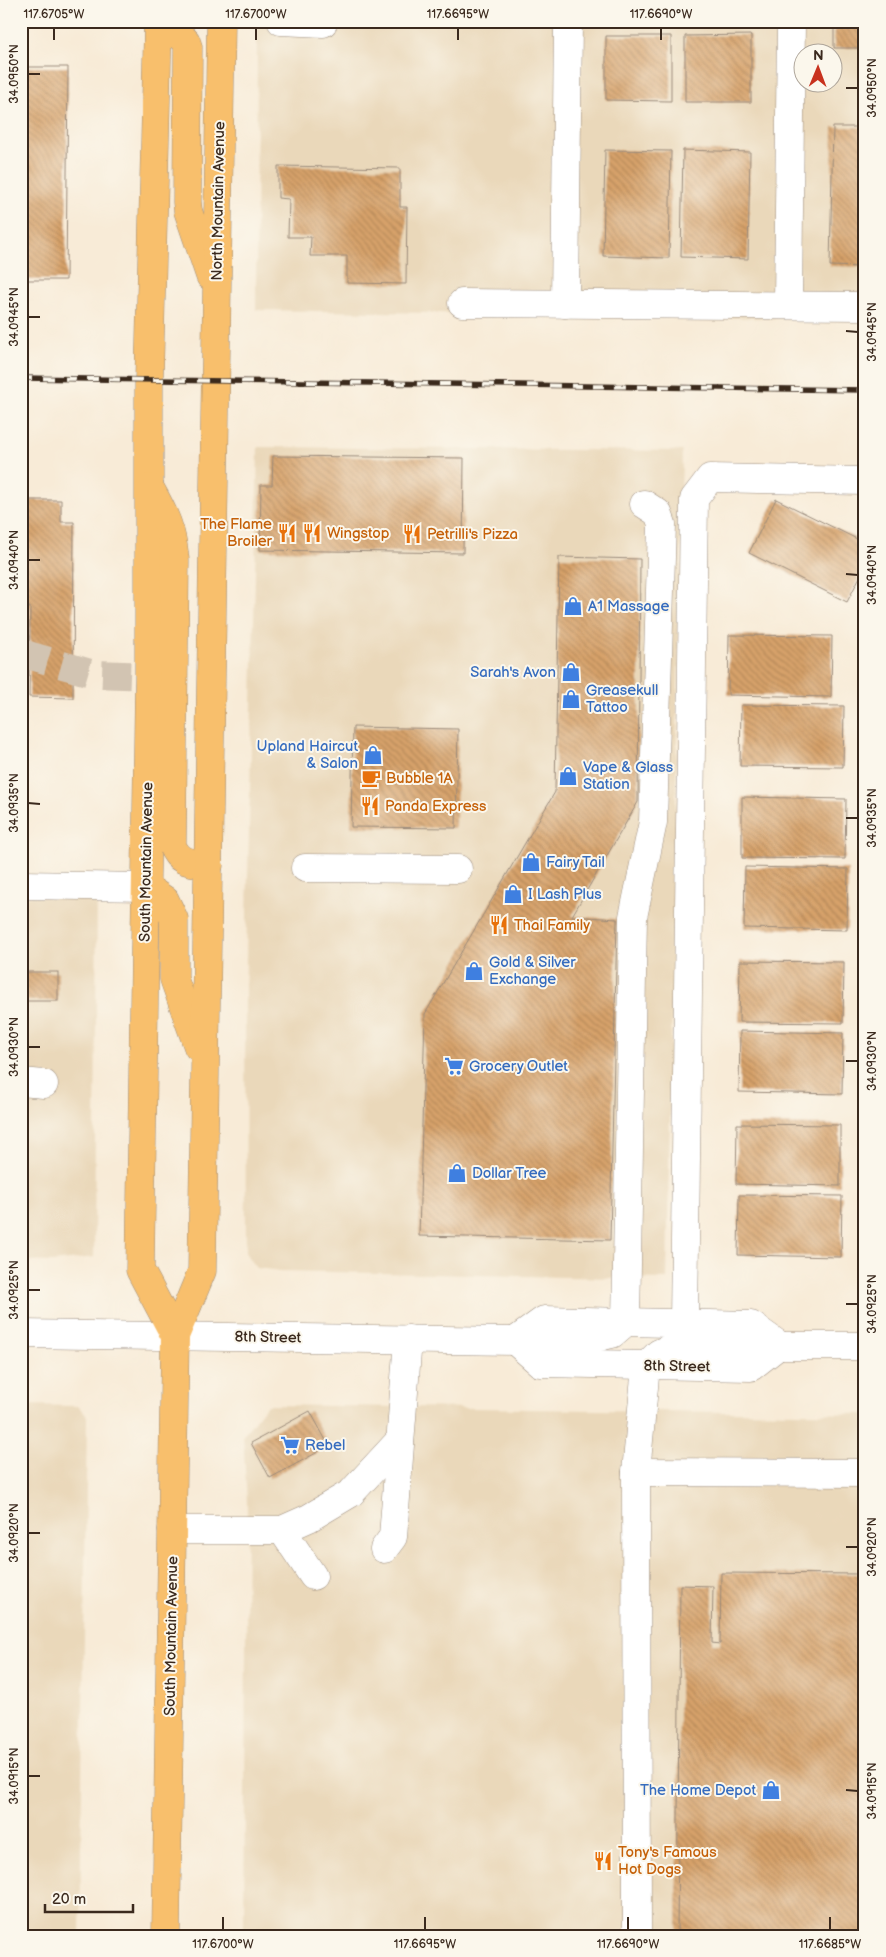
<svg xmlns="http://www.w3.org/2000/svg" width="886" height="1957" viewBox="0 0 886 1957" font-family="'Balsamiq Sans',sans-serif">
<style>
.built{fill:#ead8ba;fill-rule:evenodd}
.building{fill:url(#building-back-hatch)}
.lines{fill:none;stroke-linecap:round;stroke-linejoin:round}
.minor-tunnel{stroke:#d2c4b2;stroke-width:28;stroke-dasharray:28 14;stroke-linecap:butt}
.minor-casing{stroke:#9a8a7a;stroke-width:29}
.major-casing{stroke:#9a8a7a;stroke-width:29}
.minor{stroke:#fff;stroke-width:28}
.major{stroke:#f8bf6c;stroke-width:28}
.rail-casing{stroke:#3b2a1e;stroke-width:5.5}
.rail{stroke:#fbf7ec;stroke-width:4;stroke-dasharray:11;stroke-linecap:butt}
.ticks{fill:none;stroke:#3b2a1e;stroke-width:2}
.labels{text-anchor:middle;stroke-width:4;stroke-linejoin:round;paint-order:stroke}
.street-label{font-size:15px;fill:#3b2a1e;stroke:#fbf7ec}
.food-label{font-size:15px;fill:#c56008;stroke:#fbf7ec;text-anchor:start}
.shop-label{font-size:15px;fill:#366cbe;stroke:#fbf7ec;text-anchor:start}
.neatline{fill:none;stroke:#3b2a1e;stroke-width:2}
.ticks-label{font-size:12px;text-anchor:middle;fill:#3b2a1e}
</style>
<defs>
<pattern id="building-back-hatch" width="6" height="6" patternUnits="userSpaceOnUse" patternTransform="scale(1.25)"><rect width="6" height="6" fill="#d7a26a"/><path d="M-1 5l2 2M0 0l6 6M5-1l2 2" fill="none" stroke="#b08457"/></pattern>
</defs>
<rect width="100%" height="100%" fill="#fbf7ec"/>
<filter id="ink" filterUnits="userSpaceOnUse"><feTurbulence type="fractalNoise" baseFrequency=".02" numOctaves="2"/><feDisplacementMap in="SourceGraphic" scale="10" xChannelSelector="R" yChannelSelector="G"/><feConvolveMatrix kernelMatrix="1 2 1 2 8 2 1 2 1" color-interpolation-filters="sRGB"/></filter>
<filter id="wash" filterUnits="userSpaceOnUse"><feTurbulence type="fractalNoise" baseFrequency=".0096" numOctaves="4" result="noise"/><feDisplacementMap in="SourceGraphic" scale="20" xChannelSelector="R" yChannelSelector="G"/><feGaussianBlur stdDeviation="1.12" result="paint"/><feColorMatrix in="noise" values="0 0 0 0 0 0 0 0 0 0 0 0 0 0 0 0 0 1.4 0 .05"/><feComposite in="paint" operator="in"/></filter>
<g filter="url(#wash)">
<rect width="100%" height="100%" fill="#f8ebd7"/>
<g class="built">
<path d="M257,21h608v299l-609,-10zM804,52h30v30h-30z"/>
<path d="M258,447l424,4 -15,828 -387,-8 -23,-3 -11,-14 -1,-252z"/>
<path d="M21,896l76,1 -3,360 -41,5 -32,-1z"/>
<path d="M21,1405l57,1 9,10 -7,520h-59z"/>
<path d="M267,1405l598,9v522h-621l3,-434 -4,-67z"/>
</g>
<g id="blocks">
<g class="building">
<rect x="834" y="21" width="31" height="27"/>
<path d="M751,35v67h-66v-66z"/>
<path d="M606,36h65v65l-65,-1z"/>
<path d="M21,67h47l-2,213h-45z"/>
<path d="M833,127h32v140l-35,-1z"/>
<path d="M605,150l66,1 -2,107 -66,-2z"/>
<path d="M683,150l67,2 -2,107 -67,-2z"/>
<path d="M278,166l122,2v39h7l-1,77 -59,-1v-27h-37l1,-19h-23l1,-38 -11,-1z"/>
<path d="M273,456l191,2 -1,95 -203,-3 1,-65h11z"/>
<path d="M776,499l89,44v24l-18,35 -98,-49z"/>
<path d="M21,500h40v22h13l-1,176 -44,-1 1,-90h-9z"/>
<path d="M559,557l81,2 -2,243 -66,114 45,3 -7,321 -191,-4 6,-222 130,-222z"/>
<path d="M729,635l103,1 -1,61 -103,-2z"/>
<path d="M741,705l103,1 -1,61 -103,-1z"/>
<path d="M353,727l105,2 -2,99 -105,-1z"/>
<path d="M742,797l104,2 -1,60 -103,-1z"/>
<path d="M745,867l103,2 -1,61 -103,-2z"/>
<path d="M740,961l104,1 -1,61 -104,-1z"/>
<rect x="21" y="972" width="37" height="29"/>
<path d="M740,1031l103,2 -1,61 -103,-2z"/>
<path d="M737,1124l103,1v61l-104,-2z"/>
<path d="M739,1195l103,1 -1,61 -103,-2z"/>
<path d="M310,1411l19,35 -59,32 -19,-35z"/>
<path d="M721,1573l144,1v362h-188l3,-351 33,1 -1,57 8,1z"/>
</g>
</g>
</g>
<g filter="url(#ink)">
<use href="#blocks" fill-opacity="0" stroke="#9a8a7a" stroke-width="1"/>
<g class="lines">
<path class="minor-tunnel" d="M21,653l73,21 55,2"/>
<g class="minor-casing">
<g id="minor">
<path d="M281,21l42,2"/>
<path d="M462,303l403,3"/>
<path d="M565,304l3,-283"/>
<path d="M788,305l3,-284"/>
<path d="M305,868l153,1"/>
<path d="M21,885l125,2"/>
<path d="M21,1082l23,2"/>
<path d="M684,1323l10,-824 16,-21 155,3"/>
<path d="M21,1334l494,7 76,-2 21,-5 14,-12 7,-405 20,-95 9,-298 -4,-11 -14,-9"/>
<path d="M515,1341l25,22 211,4 28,-22"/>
<path d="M515,1341l29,-21 207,5 28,20"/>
<path d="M636,1472l229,1"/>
<path d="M172,1530h110l27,-12 42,-25 49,-53"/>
<path d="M282,1530l31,46"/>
<path d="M384,1549l9,-12 15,-198"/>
<path d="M637,1936l-1,-464 10,-106 13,-13 16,-7h190"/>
</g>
</g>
<g class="major-casing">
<g id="major">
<path d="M158,21l-9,358v297l-9,594 35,66"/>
<path d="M164,21l22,20 2,6 -1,155 1,9 22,65"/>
<path d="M150,488c15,27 22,41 25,72l-3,285c7,19 19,17 37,20"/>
<path d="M146,887l19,13 9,19v60l24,68"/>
<path d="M166,1936l9,-600 27,-65 19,-1250"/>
</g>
</g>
<use href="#minor" class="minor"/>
<use href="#major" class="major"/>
<g class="rail-casing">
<path id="rail" d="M21,378l844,12"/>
</g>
<use href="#rail" class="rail"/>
</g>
</g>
<path class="ticks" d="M54,40v-12M256,40v-12M458,40v-12M661,40v-12M28,74h12M846,88h12M28,317h12M846,331l12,1M28,560h12M846,574l12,1M28,803l12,1M846,818h12M28,1047h12M846,1061h12M28,1290h12M846,1304h12M28,1533h12M846,1547h12M28,1776h12M846,1790l12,1M223,1930v-13M425,1930v-13M628,1930v-13M830,1930v-13"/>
<defs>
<g id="restaurant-bare" transform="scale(1.5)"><path d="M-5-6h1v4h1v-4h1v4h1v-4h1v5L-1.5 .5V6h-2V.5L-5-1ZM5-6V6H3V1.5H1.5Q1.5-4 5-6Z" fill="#e8710a" stroke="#fbf7ec" stroke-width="2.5" paint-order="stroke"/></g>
<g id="shop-bare" transform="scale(1.5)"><path d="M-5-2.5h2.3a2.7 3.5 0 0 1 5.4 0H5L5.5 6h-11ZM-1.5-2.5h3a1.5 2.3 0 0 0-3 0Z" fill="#3f7fe0" stroke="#fbf7ec" stroke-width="2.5" paint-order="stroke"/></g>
<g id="cafe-bare" transform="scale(1.5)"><path d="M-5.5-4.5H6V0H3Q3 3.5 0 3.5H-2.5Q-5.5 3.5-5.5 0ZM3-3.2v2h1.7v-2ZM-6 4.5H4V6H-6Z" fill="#e8710a" stroke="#fbf7ec" stroke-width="2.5" paint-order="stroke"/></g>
<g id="supermarket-bare" transform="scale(1.5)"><path d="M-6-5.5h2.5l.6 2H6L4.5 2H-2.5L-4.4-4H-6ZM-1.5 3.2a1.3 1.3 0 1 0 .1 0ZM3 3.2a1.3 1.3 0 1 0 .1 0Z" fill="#3f7fe0" stroke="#fbf7ec" stroke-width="2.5" paint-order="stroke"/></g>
</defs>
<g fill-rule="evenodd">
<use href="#restaurant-bare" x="287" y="533"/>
<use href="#restaurant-bare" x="312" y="533"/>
<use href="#restaurant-bare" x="412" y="534"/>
<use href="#shop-bare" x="573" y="606"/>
<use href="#shop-bare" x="571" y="672"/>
<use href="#shop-bare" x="571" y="699"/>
<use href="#shop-bare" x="373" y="755"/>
<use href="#shop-bare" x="568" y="776"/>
<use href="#cafe-bare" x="371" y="778"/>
<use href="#restaurant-bare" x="370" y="806"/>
<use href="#shop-bare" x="531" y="862"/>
<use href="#shop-bare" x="513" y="894"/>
<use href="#restaurant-bare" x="499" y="925"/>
<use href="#shop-bare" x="474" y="971"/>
<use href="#supermarket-bare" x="454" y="1066"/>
<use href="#shop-bare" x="457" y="1173"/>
<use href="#supermarket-bare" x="290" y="1445"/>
<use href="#shop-bare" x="771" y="1790"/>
<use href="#restaurant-bare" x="603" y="1861"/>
</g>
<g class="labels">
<g class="street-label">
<text transform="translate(218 201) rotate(-89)" y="5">North Mountain Avenue</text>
<text transform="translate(146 862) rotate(-89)" y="5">South Mountain Avenue</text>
<text transform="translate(268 1337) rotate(1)" y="5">8th Street</text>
<text transform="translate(677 1366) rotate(1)" y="5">8th Street</text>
<text transform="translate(171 1636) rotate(-89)" y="5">South Mountain Avenue</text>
</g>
<g class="food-label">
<text x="272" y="529" text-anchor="end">The Flame<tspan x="272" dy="17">Broiler</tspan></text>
<text x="327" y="538">Wingstop</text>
<text x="427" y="539">Petrilli's Pizza</text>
<text x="386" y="783">Bubble 1A</text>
<text x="385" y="811">Panda Express</text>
<text x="514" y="930">Thai Family</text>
<text x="618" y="1857">Tony's Famous<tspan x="618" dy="17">Hot Dogs</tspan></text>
</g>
<g class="shop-label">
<text x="588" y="611">A1 Massage</text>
<text x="556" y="677" text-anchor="end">Sarah's Avon</text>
<text x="586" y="695">Greasekull<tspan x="586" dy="17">Tattoo</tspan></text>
<text x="358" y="751" text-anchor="end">Upland Haircut<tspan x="358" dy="17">&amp; Salon</tspan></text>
<text x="583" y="772">Vape &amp; Glass<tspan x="583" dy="17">Station</tspan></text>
<text x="546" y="867">Fairy Tail</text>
<text x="528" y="899">I Lash Plus</text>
<text x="489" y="967">Gold &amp; Silver<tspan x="489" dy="17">Exchange</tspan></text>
<text x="469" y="1071">Grocery Outlet</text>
<text x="472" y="1178">Dollar Tree</text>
<text x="305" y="1450">Rebel</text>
<text x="756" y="1795" text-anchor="end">The Home Depot</text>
</g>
</g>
<rect width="886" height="1957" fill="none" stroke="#fbf7ec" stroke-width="55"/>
<g transform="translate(818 68) rotate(1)"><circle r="24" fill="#fbf7ec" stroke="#aea59a"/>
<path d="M0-4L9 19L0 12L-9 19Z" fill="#c8321e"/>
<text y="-8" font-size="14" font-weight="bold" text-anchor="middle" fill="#3b2a1e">N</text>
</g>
<path d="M45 1904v8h88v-8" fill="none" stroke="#3b2a1e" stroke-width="2.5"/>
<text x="52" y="1904" font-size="15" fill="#3b2a1e" stroke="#fbf7ec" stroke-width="4" paint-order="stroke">20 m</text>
<rect x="28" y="28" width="830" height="1902" class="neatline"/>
<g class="ticks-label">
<text x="54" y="18">117.6705°W</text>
<text x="256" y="18">117.6700°W</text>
<text x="458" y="18">117.6695°W</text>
<text x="661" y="18">117.6690°W</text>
<text transform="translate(14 74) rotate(-90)" y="4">34.0950°N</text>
<text transform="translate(872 88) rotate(-90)" y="4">34.0950°N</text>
<text transform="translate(14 317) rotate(-90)" y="4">34.0945°N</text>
<text transform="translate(872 332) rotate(-90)" y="4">34.0945°N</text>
<text transform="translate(14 560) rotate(-90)" y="4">34.0940°N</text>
<text transform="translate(872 575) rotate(-90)" y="4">34.0940°N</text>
<text transform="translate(14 803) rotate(-90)" y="4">34.0935°N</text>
<text transform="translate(872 818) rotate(-90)" y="4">34.0935°N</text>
<text transform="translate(14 1047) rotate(-90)" y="4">34.0930°N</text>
<text transform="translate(872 1061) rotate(-90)" y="4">34.0930°N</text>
<text transform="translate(14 1290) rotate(-90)" y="4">34.0925°N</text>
<text transform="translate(872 1304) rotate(-90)" y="4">34.0925°N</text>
<text transform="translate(14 1533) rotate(-90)" y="4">34.0920°N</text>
<text transform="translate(872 1547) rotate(-90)" y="4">34.0920°N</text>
<text transform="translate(14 1776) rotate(-90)" y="4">34.0915°N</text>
<text transform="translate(872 1791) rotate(-90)" y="4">34.0915°N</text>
<text x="223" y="1948">117.6700°W</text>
<text x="425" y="1948">117.6695°W</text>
<text x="628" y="1948">117.6690°W</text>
<text x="830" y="1948">117.6685°W</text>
</g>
</svg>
